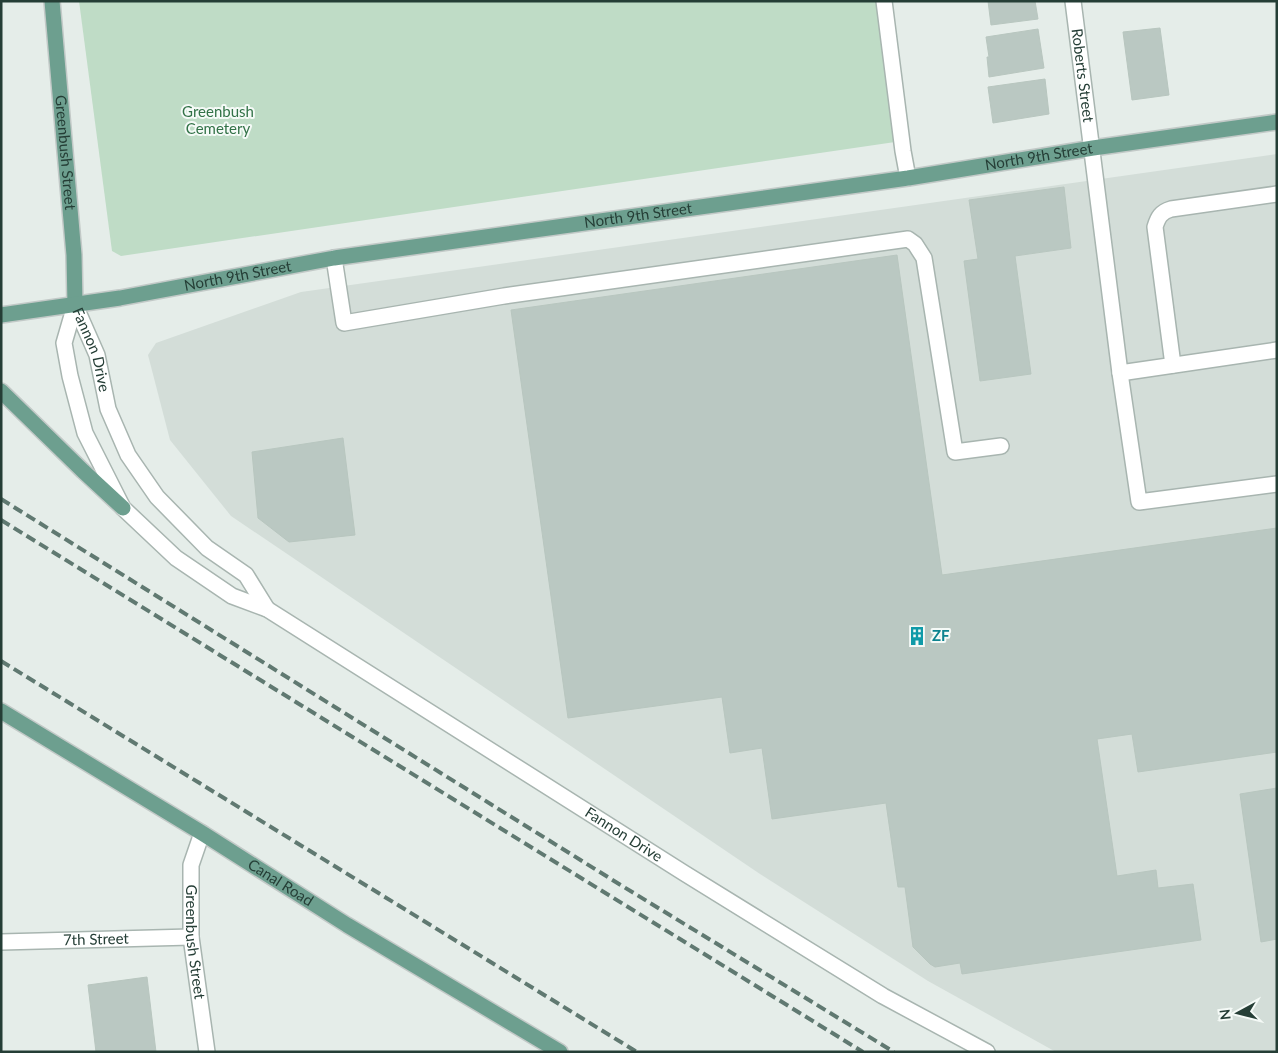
<svg xmlns="http://www.w3.org/2000/svg" width="1278" height="1053" viewBox="0 0 1278 1053" font-family="Lato,sans-serif">
<style>
.built{fill:#d3ddd8}
.green{fill:#bfdcc6}
.building{fill:#bac8c2;stroke:#b8c6bf}
.lines{fill:none;stroke-linecap:round;stroke-linejoin:round}
.minor-casing{stroke:#a8b5b0;stroke-width:18}
.major-casing{stroke:#c2c9c7;stroke-width:18}
.minor{stroke:#fff;stroke-width:15}
.major{stroke:#6d9f8f;stroke-width:15}
.rail{stroke:#607971;stroke-width:4;stroke-dasharray:10 5;stroke-linecap:butt}
.labels{text-anchor:middle;stroke-width:4;stroke-linejoin:round;paint-order:stroke}
.street-label{font-size:15px;fill:#253e36;stroke:#f5faf7}
.park-label{font-size:15px;fill:#327247;stroke:#f5faf7}
.culture-label{font-size:15px;font-weight:bold;fill:#0d838f;stroke:#f5faf7;text-anchor:start}
</style>
<rect width="100%" height="100%" fill="#e5ede9"/>
<path class="built" d="M1277,154v898h-221l-128,-71 -168,-107 -529,-358 -61,-76 -22,-85 8,-12 145,-51z"/>
<path class="green" d="M79,1h798l18,141 -774,114 -9,-5z"/>
<g class="building">
<path d="M988,1h47l3,18 -47,6z"/>
<path d="M1160,28l9,67 -37,5 -9,-68z"/>
<path d="M1038,29l6,39 -55,9 -2,-20h2l-3,-20z"/>
<path d="M1045,79l4,35 -56,9 -5,-36z"/>
<path d="M1064,187l7,61 -56,8 16,118 -51,7 -16,-120 14,-2 -9,-59z"/>
<path d="M897,255l45,320 335,-47v224l-139,20 -6,-38 -35,5 20,137 39,-6 2,18 35,-4 8,56 -239,34 -2,-11 -25,4 -5,-3 -17,-17 -8,-60h-7l-12,-84 -114,16 -10,-71 -32,5 -8,-56 -154,21 -57,-408z"/>
<path d="M343,438l12,97 -66,7 -31,-24 -6,-66z"/>
<path d="M1277,788v151l-16,3 -21,-148z"/>
<path d="M147,977l9,75h-60l-8,-67z"/>
</g>
<g class="lines">
<g class="minor-casing">
<g id="minor">
<path d="M884,1l19,150 5,27"/>
<path id="s1" d="M1073,1l47,372 157,-23"/>
<path d="M334,258l10,65 160,-27 404,-57 7,5 9,14 31,194 46,-6"/>
<path id="s2" d="M75,305l-11,38 6,33 15,57 38,75 53,50 56,38 35,13 417,264 199,123 104,56"/>
<path id="s3" d="M75,305l22,50 11,54 20,46 29,42 50,51 39,27 21,34"/>
<path d="M1173,365l-18,-138c3,-10 6,-15 16,-18l106,-15"/>
<path d="M1120,373l19,129 138,-18"/>
<path id="s4" d="M202,833l-11,32v72l16,115"/>
<path id="s5" d="M1,942l190,-5"/>
</g>
</g>
<g class="major-casing">
<g id="major">
<path id="s6" d="M52,1l22,254 1,50"/>
<path id="s7" d="M1,315l119,-17 214,-40 574,-80 185,-30 184,-26"/>
<path d="M1,391l82,80 40,37"/>
<path id="s8" d="M1,711l201,122 145,92 213,127"/>
</g>
</g>
<use href="#minor" class="minor"/>
<use href="#major" class="major"/>
<g class="rail">
<path d="M1,499l618,385 275,168"/>
<path d="M1,520l862,532"/>
<path d="M1,661l636,391"/>
</g>
</g>
<defs>
<g id="building-bare" transform="scale(1.5)"><path d="M-4-6H4V6H1V3H-1V6H-4ZM-2.5-4.3h1.7v1.8h-1.7ZM.8-4.3h1.7v1.8H.8ZM-2.5-1h1.7V.8h-1.7ZM.8-1h1.7V.8H.8Z" fill="#0f9aa8" stroke="#f5faf7" stroke-width="2.5" paint-order="stroke"/></g>
</defs>
<g fill-rule="evenodd">
<use href="#building-bare" x="917" y="636"/>
</g>
<g class="labels">
<g class="street-label">
<text dy="5" stroke="none"><textPath href="#s1" startOffset="75">Roberts Street</textPath></text>
<text dy="5" stroke="none"><textPath href="#s6" startOffset="152">Greenbush Street</textPath></text>
<text dy="5" stroke="none"><textPath href="#s7" startOffset="1050">North 9th Street</textPath></text>
<text dy="5" stroke="none"><textPath href="#s7" startOffset="645">North 9th Street</textPath></text>
<text dy="5" stroke="none"><textPath href="#s7" startOffset="240">North 9th Street</textPath></text>
<text dy="5" stroke="none"><textPath href="#s3" startOffset="48">Fannon Drive</textPath></text>
<text dy="5" stroke="none"><textPath href="#s2" startOffset="816">Fannon Drive</textPath></text>
<text dy="5" stroke="none"><textPath href="#s8" startOffset="328">Canal Road</textPath></text>
<text dy="5" stroke="none"><textPath href="#s5" startOffset="95">7th Street</textPath></text>
<text dy="5" stroke="none"><textPath href="#s4" startOffset="111">Greenbush Street</textPath></text>
</g>
<g class="park-label">
<text x="218" y="117">Greenbush<tspan x="218" dy="17">Cemetery</tspan></text>
</g>
<g class="culture-label">
<text x="932" y="641">ZF</text>
</g>
</g>
<rect width="1278" height="1053" fill="none" stroke="#253e36" stroke-width="5"/>
<g transform="translate(1238 1013) rotate(263)" stroke="#f5faf7" stroke-width="4" paint-order="stroke">
<path d="M0-4L9 19L0 12L-9 19Z" fill="#253e36"/>
<text y="-8" font-size="14" font-weight="bold" text-anchor="middle" fill="#253e36">N</text>
</g>
</svg>
